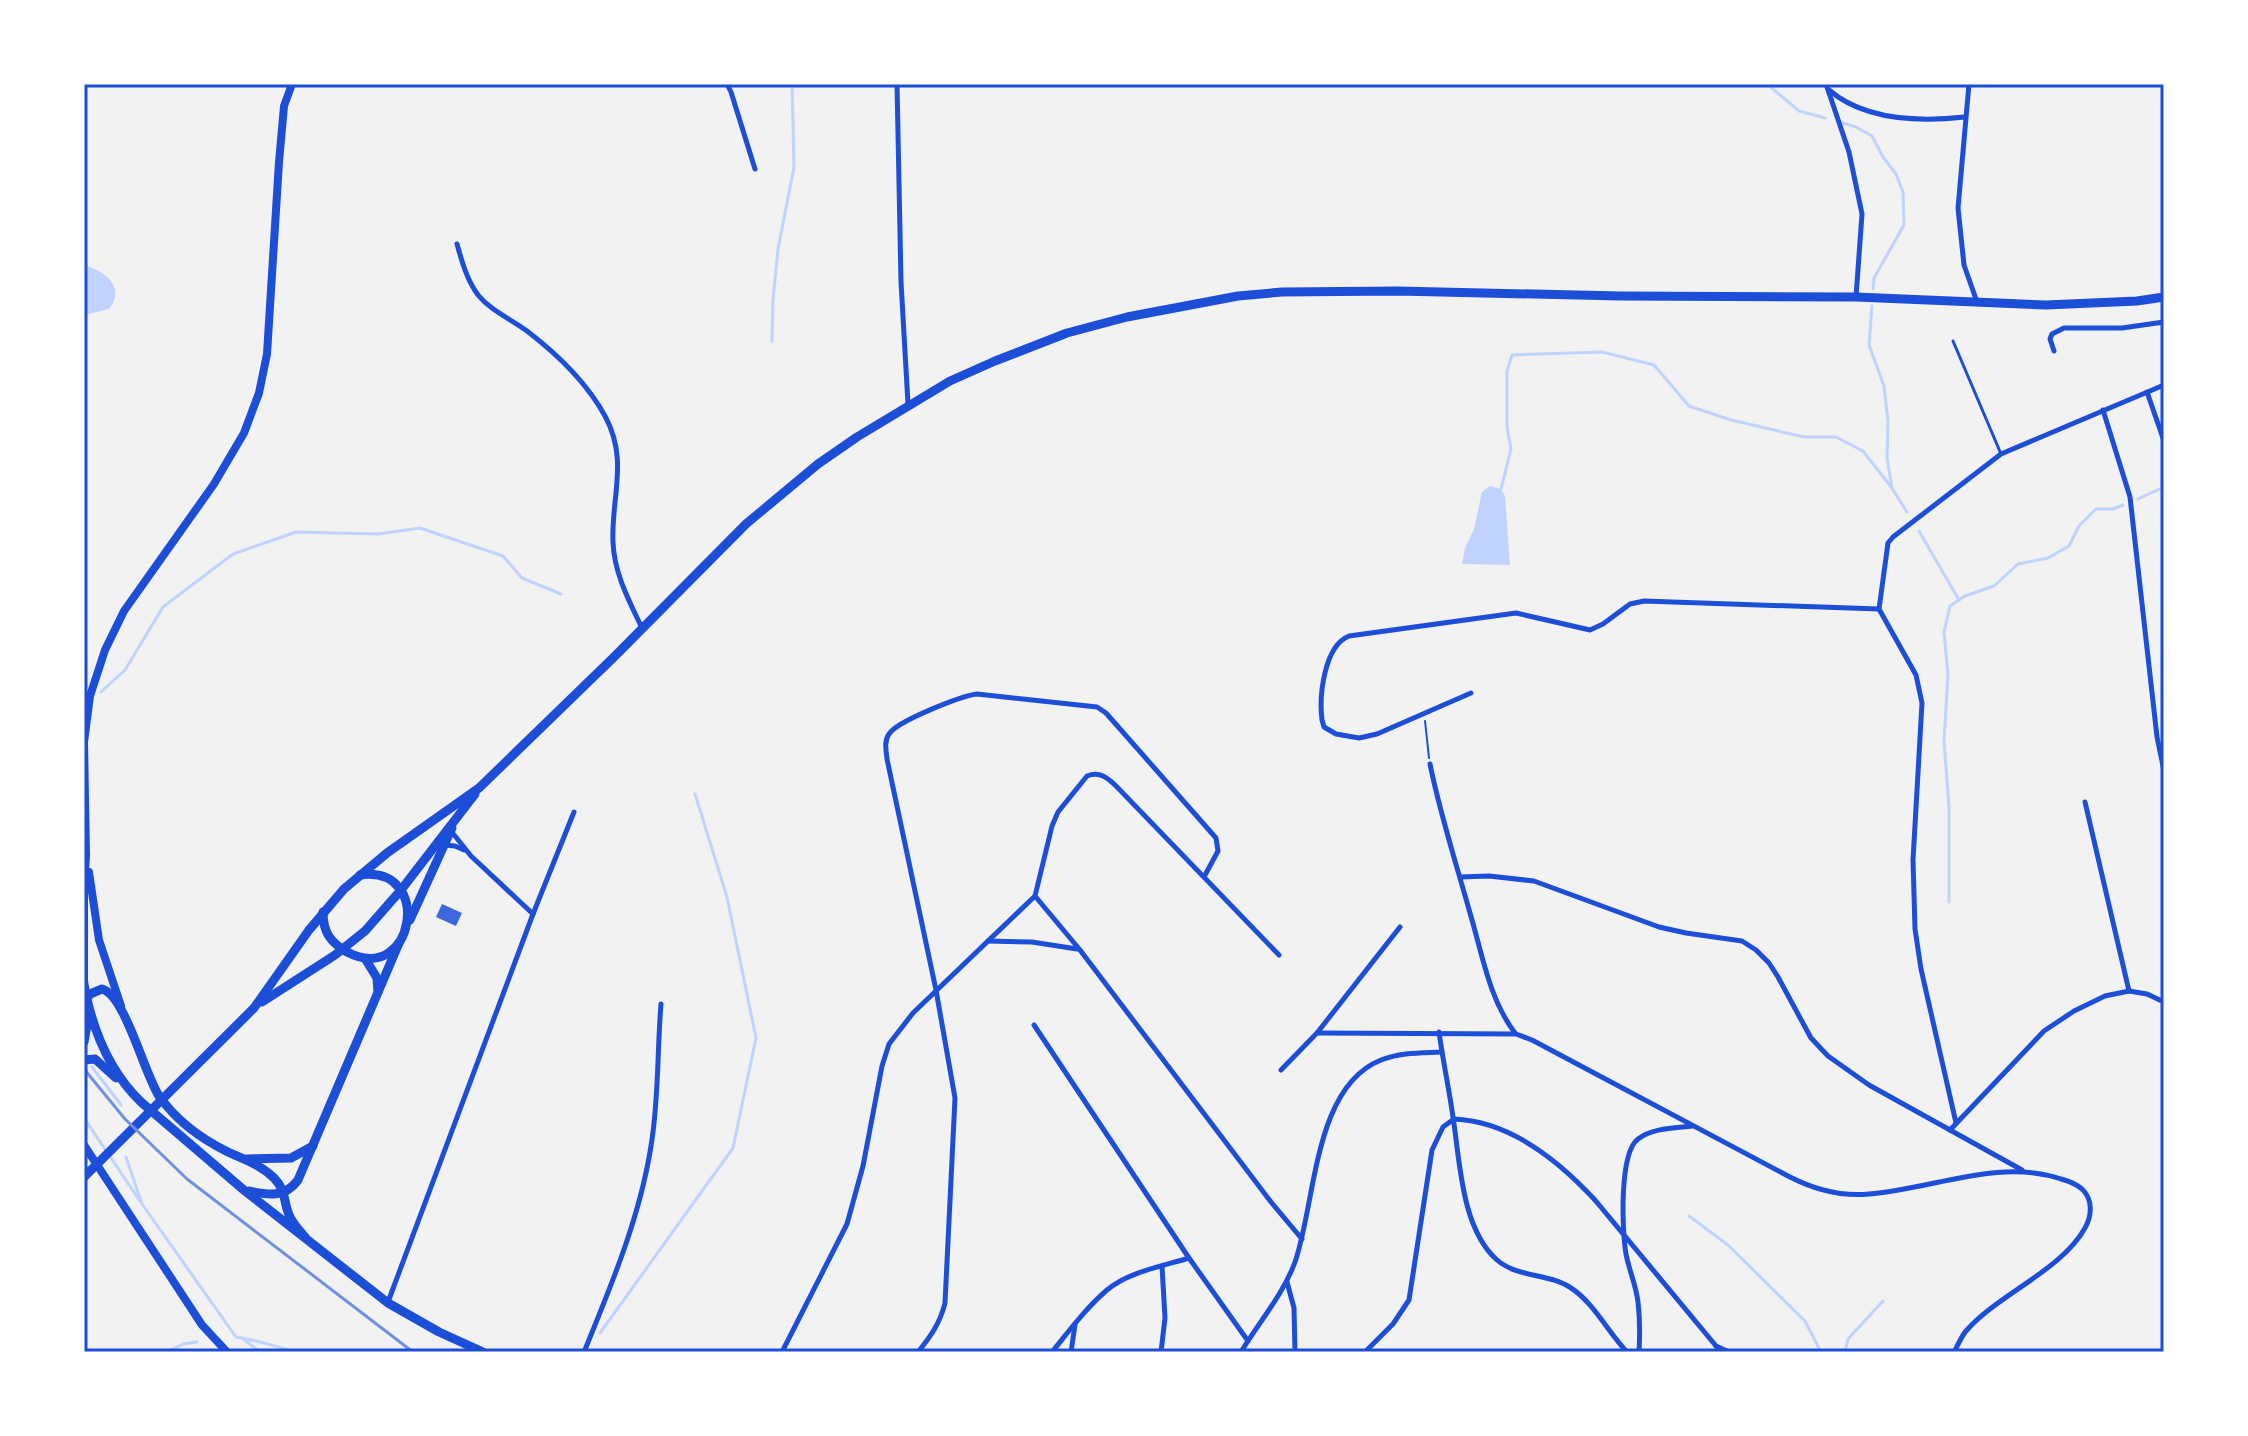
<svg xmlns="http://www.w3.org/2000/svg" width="2248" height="1436" viewBox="0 0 2248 1436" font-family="'Sofia Sans Condensed',sans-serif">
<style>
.water{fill:#bfd3fe}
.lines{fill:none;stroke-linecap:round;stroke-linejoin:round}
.stream{stroke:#bfd3fe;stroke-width:3}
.building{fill:#3d67dc}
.path{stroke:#1d4ed8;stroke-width:2}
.service{stroke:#1d4ed8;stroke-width:3}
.minor{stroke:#1d4ed8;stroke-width:5}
.secondary{stroke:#1d4ed8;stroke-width:8}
.trunk{stroke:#1d4ed8;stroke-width:9}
.rail{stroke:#7290e2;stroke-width:3}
.neatline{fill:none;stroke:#1d4ed8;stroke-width:3}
</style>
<rect width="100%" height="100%" fill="#f2f2f2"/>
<g class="water">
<path d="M84,265c21,6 42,22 25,44l-25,6z"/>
<path d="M1490,486l11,3 4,7 5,69 -48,-1 3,-16 9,-19 8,-37z"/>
</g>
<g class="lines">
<g class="stream">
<path d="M1767,84l32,27 26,7"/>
<path d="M1843,123l13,4 16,9 11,21 13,17 7,18 1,33 -30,53 -1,11"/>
<path d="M1872,306l-3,39 15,41 4,35 -1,37 5,30 15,24"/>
<path d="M772,341l1,-41 5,-51 16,-82 -2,-83"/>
<path d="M1501,489l10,-40 -4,-22v-56l5,-16 90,-3 52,13 35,41 42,14 73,17h32l27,14 29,37"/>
<path d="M2138,499l26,-12"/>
<path d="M1919,531l40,69"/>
<path d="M101,692l24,-22 38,-63 70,-53 63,-22 82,2 42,-6 83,28 19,22 39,16"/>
<path d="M1949,902v-95l-5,-66 4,-67 -4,-42 6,-26 15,-10 29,-10 24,-22 30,-6 21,-12 10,-20 17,-17h17l10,-4"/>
<path d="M92,1067l29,38"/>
<path d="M84,1118l56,83"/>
<path d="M126,1157l16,47 94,133c20,3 40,9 59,15"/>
<path d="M1689,1216l39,29 77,76 16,31"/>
<path d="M600,1333l133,-185 23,-110 -29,-141 -32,-103"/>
<path d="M242,1338l18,14"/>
<path d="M166,1352l17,-8 14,-2"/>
<path d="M1845,1352l3,-13 35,-38"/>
</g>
</g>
<path class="building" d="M442,904l20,9 -6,13 -20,-9z"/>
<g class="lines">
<path class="path" d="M1425,721l4,37"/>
<path class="service" d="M1953,341l48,113"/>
<g class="minor">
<path d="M727,84l4,8 24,77"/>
<path d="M897,84l4,198 7,122"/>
<path d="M1826,84l23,68 13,62 -6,83"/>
<path d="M1969,84l-11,124 6,57 13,37"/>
<path d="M1829,90c36,31 90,32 136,27"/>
<path d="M457,244c5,18 10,36 21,51 13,16 33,24 49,36 30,23 60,52 78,85 24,44 6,81 8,126 1,31 16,59 29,86"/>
<path d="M2054,351l-4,-12 2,-5 12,-6h58l42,-6"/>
<path d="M2147,392l17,49"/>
<path d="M2103,410l27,87 27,240 7,34"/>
<path d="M1471,693l-94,41 -18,4 -23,-4 -12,-7 -2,-7c-3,-24 2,-74 27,-84l167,-23 74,17 13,-6 27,-20 14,-3 235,8"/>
<path d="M1430,764c10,50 26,99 40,149 12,40 19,86 45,120"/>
<path d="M2085,802l44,189"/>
<path d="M451,831l20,25 62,58"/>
<path d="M444,845l11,1 9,4"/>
<path d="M1460,877l29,-1 45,5 125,46 27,6 56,8 14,9 13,13 9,14 33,61 17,18 41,29 153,85"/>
<path d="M1035,896l45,54 191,252 31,37"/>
<path d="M988,941l44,1 45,7"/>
<path d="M1034,1025l155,233 59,83"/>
<path d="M1439,1032c4,29 10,57 14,85 7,44 8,111 44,143 21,18 52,13 74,28 21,13 38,45 56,64"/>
<path d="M1317,1033l199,1 16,6 256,136c25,13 52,21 81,18 64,-5 129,-36 192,-15 8,2 15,5 21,10 11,10 10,27 3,39 -24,43 -87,66 -119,103 -5,6 -8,14 -12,21"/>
<path d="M1281,1070l36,-37 83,-106"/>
<path d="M1956,1123l-35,-154 -6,-40 -2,-69 9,-157 -6,-28 -37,-66 9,-66 5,-6 108,-83 163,-69"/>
<path d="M1950,1130l94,-99 30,-20 31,-15 24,-5 18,3 17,8"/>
<path d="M1287,1282l7,26 1,44"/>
<path d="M388,1302l145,-388 41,-102"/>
<path d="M1716,1346l13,6"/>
<path d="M584,1352c27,-66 56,-135 67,-206 8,-47 6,-95 10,-142"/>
<path d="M782,1352l65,-128 16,-58 19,-100 7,-22 24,-31 122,-117 17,-70 6,-14 29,-36c13,-5 21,2 30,11l162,168"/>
<path d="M918,1352c13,-16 22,-29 27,-49l10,-205 -19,-108 -49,-231c-1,-9 -3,-18 2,-25 8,-13 72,-38 88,-40l120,13 9,6 110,125 2,13 -14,26"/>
<path d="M1052,1352c17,-21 34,-44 55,-62 21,-18 56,-24 82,-32"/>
<path d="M1071,1352l4,-27"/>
<path d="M1161,1352l4,-34 -3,-52"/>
<path d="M1241,1352c18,-30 42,-57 54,-90 21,-60 18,-175 86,-202 20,-8 41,-7 61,-8"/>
<path d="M1365,1352l28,-28 16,-24 23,-150 11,-23 11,-8c56,2 105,42 141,81l126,152"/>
<path d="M1639,1352c1,-17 1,-33 -1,-50 -2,-17 -9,-32 -12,-48 -4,-23 -7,-101 12,-115 14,-11 37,-11 54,-13"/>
</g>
<g class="secondary">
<path d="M89,872l10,68 22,66"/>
<path d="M87,999l-3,-18v-92l2,-34 -2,-113 6,-46 15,-46 19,-39 90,-127 30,-51 15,-40 8,-39 12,-192 5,-56 8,-22"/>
<path d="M84,1145l118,180 25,27"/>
</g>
<g class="trunk">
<path d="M323,912c0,20 7,30 24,40 68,35 87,-88 13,-77"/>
<path d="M410,920l42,-92"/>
<path d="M366,960l11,18 1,14"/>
<path d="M262,1002l73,-47 30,-24 36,-41 74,-96"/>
<path d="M84,1042l5,-28"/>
<path d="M84,1060l11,-1 21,19"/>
<path d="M247,1159l44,-1 22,-12"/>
<path d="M84,1177l170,-169 55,-78 35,-41 43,-36 92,-65 135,-131 132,-133 72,-60 39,-27 93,-56 45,-20 72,-28 60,-16 111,-21 44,-4 116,-1 222,5 236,1 190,8 91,-4 27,-4"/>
<path d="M249,1191c19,4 36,7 49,-11l101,-237"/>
<path d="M305,1237c-5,-6 -11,-12 -15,-20 -7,-14 -3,-26 -16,-39 -14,-14 -32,-19 -48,-27 -26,-13 -50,-31 -67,-55 -15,-23 -34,-101 -57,-107l-12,5 -3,5c9,39 25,75 54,103l104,89 143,112 51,29 44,20"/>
</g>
<path class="rail" d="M84,1069l41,50 62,60 226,173"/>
</g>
<rect width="2248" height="1436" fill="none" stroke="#ffffff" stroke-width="172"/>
<rect x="86" y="86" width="2076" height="1264" class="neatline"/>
</svg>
